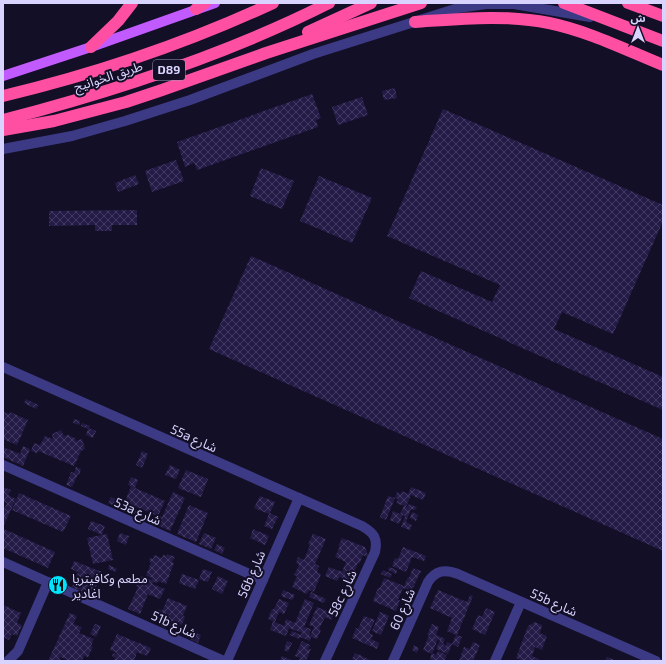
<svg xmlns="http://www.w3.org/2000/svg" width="666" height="664" viewBox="0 0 666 664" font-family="'Exo 2','Noto Sans Arabic',sans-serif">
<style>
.building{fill:url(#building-cross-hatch)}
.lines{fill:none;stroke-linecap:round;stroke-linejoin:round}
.minor{stroke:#3d3a85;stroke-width:10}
.major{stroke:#c25bff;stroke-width:10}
.highway{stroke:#ff4fa3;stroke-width:12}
.labels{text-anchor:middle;stroke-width:4;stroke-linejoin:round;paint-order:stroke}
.shield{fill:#130f26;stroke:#9e99be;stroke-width:1}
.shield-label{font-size:12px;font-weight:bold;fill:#d9d4ff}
.street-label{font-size:13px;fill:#d9d4ff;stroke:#130f26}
.poi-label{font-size:13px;fill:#d9d4ff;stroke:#130f26;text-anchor:start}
</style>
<defs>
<pattern id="building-cross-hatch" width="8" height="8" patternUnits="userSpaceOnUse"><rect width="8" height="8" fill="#241b47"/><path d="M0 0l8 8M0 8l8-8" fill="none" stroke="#433b63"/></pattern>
</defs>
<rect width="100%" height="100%" fill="#130f26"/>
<g class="building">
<path d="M395,88l2,10 -13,2 -2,-9z"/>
<path d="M312,94l9,24 -5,2 2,7 -121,43 -3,-7 -9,4 -8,-25z"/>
<path d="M362,97l6,18 -30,10 -6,-18z"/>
<path d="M443,109l220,96v16l-50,113 -51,-22 -8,17 109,48v33l-254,-112 12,-27 71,31 8,-17 -113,-49z"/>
<path d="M176,160l8,21 -32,11 -7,-21z"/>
<path d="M261,168l33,13 -12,28 -32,-13z"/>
<path d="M135,175l4,9 -21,8 -3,-9z"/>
<path d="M319,176l53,22 -20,45 -52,-22z"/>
<path d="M137,210v15h-25v6h-17v-6l-46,1v-15z"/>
<path d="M251,256l412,183v112l-454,-202z"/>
<path d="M26,399l12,6 -2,4 -12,-6z"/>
<path d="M3,412l7,2v-2l18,8 -11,25 -14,-6z"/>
<path d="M74,419l6,2 -1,4 -6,-2z"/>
<path d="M82,423l8,3 -1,2 7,3 -3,7 -7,-3 2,-6 -7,-3z"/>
<path d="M61,430l3,6 4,-1 7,3 1,3 6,-2 3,10 -4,2 -7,15 -36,-15 -1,2 -6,-2 3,-8 6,2 5,-9 8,3 -1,-5z"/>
<path d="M23,446l7,3 -7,17 -20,-9v-10l17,7z"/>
<path d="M142,451l6,3 -6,14 -6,-3z"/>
<path d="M170,465l10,5 -4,9 -11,-4z"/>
<path d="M76,467l5,2 -2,6 -1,-1 -6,13 -6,-2 5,-13 3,1z"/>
<path d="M186,470l22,9 -7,18 -23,-9z"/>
<path d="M131,477l7,3 -3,8 30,13 -7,15 -33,-14 6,-16 -3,-1z"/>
<path d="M3,487l8,3 -3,5 8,4 -13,28v-16l4,-8 -4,-1z"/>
<path d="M411,487l15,6 -3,7 -12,-5 -5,12h1l2,-3 8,3 -2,3 -4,-1 -5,13 6,3 -2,5 -9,-3 4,-11 -2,-1 -4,9 -9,-4 3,-9 7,3 4,-8 -8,-3 2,-4 -3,-1 2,-6 4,2 1,-3 6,3z"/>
<path d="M173,492l12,6 -15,33 -15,-7 4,-9 3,2z"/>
<path d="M19,493l52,23 -8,16 -51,-22z"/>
<path d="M260,496l15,6 -5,11 8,4 -6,12 -8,-3 5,-12 -15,-6z"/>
<path d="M388,496l7,2 -9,22 -6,-3z"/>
<path d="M111,497l15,7 -2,6 -16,-7z"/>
<path d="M189,505l19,8 -12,29 -19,-8z"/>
<path d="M131,508l6,2 -2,4 -6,-2z"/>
<path d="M412,512l6,3 -2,6 -6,-3z"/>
<path d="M91,521l14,5 -3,9 -14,-6z"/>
<path d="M4,529l51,23 -7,16 -45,-20z"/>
<path d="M253,529l16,7 -4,9 -15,-7z"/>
<path d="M120,533l9,3 -3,9 -9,-4z"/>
<path d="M204,533l12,5 -5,11 -12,-5z"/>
<path d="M107,534l6,26 -20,4 -6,-26z"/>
<path d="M313,534l13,5 -11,25 4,2 -2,6 4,2 -7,18 -5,-2 -2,4 -15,-7 5,-11 -3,-1 5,-10 -3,-2 2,-6 6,3 6,-15 -2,-1z"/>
<path d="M342,538l23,9 4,11 -6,-3 -4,9 -1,-1 -7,18 -12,-4 -2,4 -12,-5 4,-9 13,5 4,-10 -11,-5 5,-11h-2z"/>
<path d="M217,544l8,4 -3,6 -8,-4z"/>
<path d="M403,547l23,9 -2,5 -12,-4 -6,15 -14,-6 3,-8 3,1z"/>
<path d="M167,554l8,3 -3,5 2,1 -8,21 -8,-3 -1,2 -4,-1 -1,2 13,5 -5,10 -12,-5 -8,20 -12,-5 10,-22 -2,-1 5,-10 11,4v-2l-6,-2 5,-14 -2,-1 1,-3 3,1 1,-4 8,3 1,-3 3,1z"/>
<path d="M74,561l28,11 -9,24 -21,-9 6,-15 -7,-3z"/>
<path d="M109,565l8,4 -2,3 -7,-3z"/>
<path d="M389,567l8,3 -1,4 -8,-4z"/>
<path d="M413,568l8,3 -8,17 -1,-1 -1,4 -8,-3 -5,12h2l-4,11 -23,-10 5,-13h2l4,-10 20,8 4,-9 1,1z"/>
<path d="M203,569l9,3 -4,10 -9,-3z"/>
<path d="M383,570l9,4 -2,4 -9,-4z"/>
<path d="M182,574l17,6 -4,9 -16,-6z"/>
<path d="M218,576l10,5 -6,13 -10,-5z"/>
<path d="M283,590l12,5 -3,5 -11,-4z"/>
<path d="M438,590l29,12 3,-7 3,1 -16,39 5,2 -4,10 -6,-3 -4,10 -12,-5 4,-9 -2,-1 -6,15 -9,-4 6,-15h-2l5,-11 7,3 -4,11 2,-3 8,4 -2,5 3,2 1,-4 5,2 4,-9 -9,-4 5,-13 -22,-10z"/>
<path d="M311,592l15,7 -2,4 -15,-6z"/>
<path d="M168,598l19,8 -4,10 2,1 -3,8 -10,-4 -1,1 9,4 -2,4 -11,-5 -2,3 -4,-2 1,-4 2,1 2,-5 -9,-4 2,-5 3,2z"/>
<path d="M279,599l10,4 -5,11 -5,-2 -4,10 9,4 2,-7 9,4 10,-24 9,4 -10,24 7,2 -2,7h1l4,-9 -5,-2 8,-18 17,7 -3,6 -6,-3 -6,12 2,1 -4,9 -6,-2 -1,4 -10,-4 -1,2 -9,-4 2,-4 9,4 1,-2 -13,-5 -3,8 -16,-6 3,-9 -5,-2 4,-10h2z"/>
<path d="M3,605l18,8 -4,10 5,2 -5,11 -5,-2 -3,6 -6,-3z"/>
<path d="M486,608l9,4 -10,23 -13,-6 6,-14 4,2z"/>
<path d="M380,612l9,4 -8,19 -9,-4z"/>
<path d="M70,613l7,3 -4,8 9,3 -3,6 15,6 -3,7 2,1 -5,10 -4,-1 -2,5h-12l-10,-4 -1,2 4,2h-15z"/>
<path d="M364,616l11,4 -6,13 4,2 -2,4 8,4 -2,6 -25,-11 4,-10 2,1z"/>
<path d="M535,622l7,3 -2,8 7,3 -5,14 -7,-3 -3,9 7,3 -1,2h-14l-8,-3 12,-32z"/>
<path d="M95,624l6,2 -5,11 -6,-3z"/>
<path d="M190,630l11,5 -3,8 -12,-6z"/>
<path d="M117,634l34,14 -4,8 -10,-4 -3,9h-20l1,-3 -3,-2 1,-3 3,1 1,-1 -7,-3z"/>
<path d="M287,641l5,2 -4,9 -4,-2z"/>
<path d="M302,641l8,4 -2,4h3l-5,12h-7l1,-3 -5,-2z"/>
<path d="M473,642l7,3 -7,16h-14l5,-14 6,2z"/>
<path d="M414,645l5,3 -2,5 -5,-3z"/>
<path d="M438,651l9,4 -3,6h-9l-5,-2 2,-6 4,2z"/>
<path d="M355,653l9,4 8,4h-15l-5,-2z"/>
<path d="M282,656l12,5h-14z"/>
<path d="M607,657l10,4h-12z"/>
</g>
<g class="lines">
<g class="minor">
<path d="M3,149l69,-13 53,-15 65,-21 123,-46 145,-46 28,-4h28l76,13"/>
<path d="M3,367l359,159c12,7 16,12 13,26l-50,109"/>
<path d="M3,465l260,115"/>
<path d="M3,562l221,99"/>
<path d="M8,661l10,-10 30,-69"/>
<path d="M227,661l72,-163"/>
<path d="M393,661l35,-79c8,-12 17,-13 30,-8l198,87"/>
<path d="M495,661l26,-59"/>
</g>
<path class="major" d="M3,76l88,-29 124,-44"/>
<g class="highway">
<path d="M564,3l99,38"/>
<path d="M628,3l35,13"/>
<path d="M196,9l9,-6"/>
<path d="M415,22c44,-3 89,-8 134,1 39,8 77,27 114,42"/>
<path d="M308,32l63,-29"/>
<path d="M91,47l27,-26 14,-18"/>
<path d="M3,96c92,-22 184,-53 270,-93"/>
<path d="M3,120c112,-29 223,-65 326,-117"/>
<path d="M3,130l51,-9 72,-19 36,-12 104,-37 155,-50"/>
</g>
</g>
<defs>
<g id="restaurant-disc" transform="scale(1)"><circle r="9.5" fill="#00e5ff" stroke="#130f26"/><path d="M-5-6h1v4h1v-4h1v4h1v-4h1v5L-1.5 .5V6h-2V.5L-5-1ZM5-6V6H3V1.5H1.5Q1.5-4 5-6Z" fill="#111"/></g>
</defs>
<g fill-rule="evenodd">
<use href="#restaurant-disc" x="58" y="585"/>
</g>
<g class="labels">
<rect class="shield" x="153" y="60" width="32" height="20" rx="3"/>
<g class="shield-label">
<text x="169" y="74">D89</text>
</g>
<g class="street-label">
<text transform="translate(108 76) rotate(-18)" y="5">طريق الخوانيج</text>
<text transform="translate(194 438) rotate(24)" y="5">55a شارع</text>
<text transform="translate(138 511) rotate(24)" y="5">53a شارع</text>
<text transform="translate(251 574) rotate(-66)" y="5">56b شارع</text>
<text transform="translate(342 593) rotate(-65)" y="5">58c شارع</text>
<text transform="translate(554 602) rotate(24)" y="5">55b شارع</text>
<text transform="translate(402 609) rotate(-66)" y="5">شارع 60</text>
<text transform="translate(174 624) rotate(24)" y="5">51b شارع</text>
</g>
<g class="poi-label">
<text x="72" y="583">مطعم وكافيتريا<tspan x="72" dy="15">اغادير</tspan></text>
</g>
</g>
<rect width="666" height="664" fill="none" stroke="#d9d4ff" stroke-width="8"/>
<g transform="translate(638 28)" stroke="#130f26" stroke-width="3" paint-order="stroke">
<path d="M0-3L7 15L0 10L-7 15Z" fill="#d9d4ff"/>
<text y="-6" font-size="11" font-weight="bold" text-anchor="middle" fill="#d9d4ff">ش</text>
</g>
</svg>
